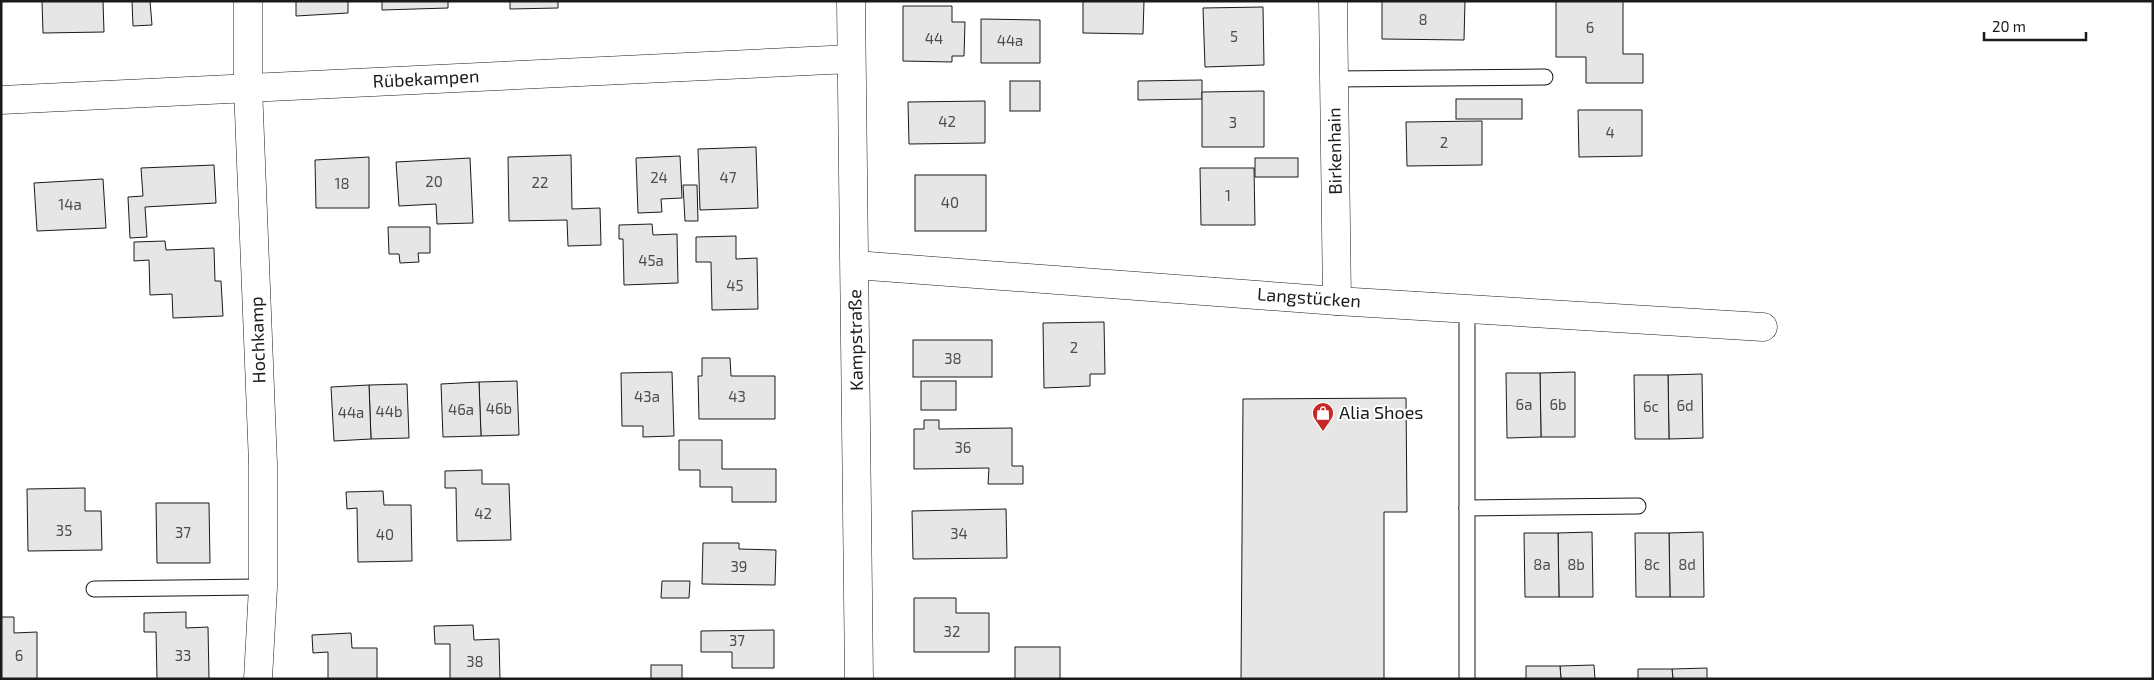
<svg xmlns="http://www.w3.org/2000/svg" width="2154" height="680" viewBox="0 0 2154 680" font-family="'Exo 2',sans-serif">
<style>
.building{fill:#e6e6e6;stroke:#1a1a1a}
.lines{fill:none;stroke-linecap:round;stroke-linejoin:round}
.lane-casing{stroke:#1a1a1a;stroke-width:17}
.street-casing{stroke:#1a1a1a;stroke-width:29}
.lane{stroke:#fff;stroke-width:15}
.street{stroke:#fff;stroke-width:28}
.labels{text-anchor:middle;stroke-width:4;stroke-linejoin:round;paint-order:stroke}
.number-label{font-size:15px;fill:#4d4d4d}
.street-label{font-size:18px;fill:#1a1a1a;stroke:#fff}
.poi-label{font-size:18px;fill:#1a1a1a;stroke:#fff;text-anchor:start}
</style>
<rect width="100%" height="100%" fill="#fff"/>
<g class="building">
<path d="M42,1h61l1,31 -61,1z"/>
<path d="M132,1h18l2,24 -19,1z"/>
<path d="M296,1h52v12l-52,3z"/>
<path d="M382,1h66v7l-66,2z"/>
<path d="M510,1h48v7l-48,1z"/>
<path d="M1083,1h61l-1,33 -60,-1z"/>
<path d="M1382,1h83l-1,39 -82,-1z"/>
<path d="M1556,1h67v53h20v29h-57v-26h-30z"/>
<path d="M903,6h49v16h13l-1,34h-12v6l-49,-1z"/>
<path d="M1263,7l1,58 -59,2 -2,-59z"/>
<path d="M981,19l59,1v43h-59z"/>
<path d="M1202,80v19l-64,1v-19z"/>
<rect x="1010" y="81" width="30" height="30"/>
<path d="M1264,91v56h-62v-55z"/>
<rect x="1456" y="99" width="66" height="20"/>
<path d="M985,101v42l-76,1 -1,-42z"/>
<path d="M1578,110h64v46l-63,1z"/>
<path d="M1482,121v44l-75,1 -1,-44z"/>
<path d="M756,147l2,61 -58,2 -2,-61z"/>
<path d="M571,155l1,54 28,-1 1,37 -33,1 -1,-26 -58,1 -1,-64z"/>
<path d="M680,156l2,42 -21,1 1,13 -24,1 -2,-55z"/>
<path d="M369,157v51h-53l-1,-48z"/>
<path d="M470,158l3,65 -36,1 -1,-20 -37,2 -3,-44z"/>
<rect x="1255" y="158" width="43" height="19"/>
<path d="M214,165l2,38 -71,4 2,30 -17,1 -2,-41 15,-1 -2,-28z"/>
<path d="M1200,168h54l1,57h-54z"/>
<rect x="915" y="175" width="71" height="56"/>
<path d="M103,179l3,49 -69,3 -3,-48z"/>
<path d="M683,185h14l1,36h-13z"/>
<path d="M652,224l1,11 24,-1 1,49 -54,2 -1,-46h-4v-14z"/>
<path d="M388,227h42v26h-12l1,9 -19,1 -1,-9h-10z"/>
<path d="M736,236v23l21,-1 1,51 -46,1 -1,-48h-15v-25z"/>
<path d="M165,241l1,9 48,-2 1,33h6l2,35 -50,2 -1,-24 -22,1 -1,-35 -15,1v-19z"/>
<path d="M1104,322l1,52h-15v12l-46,2 -1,-65z"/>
<rect x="913" y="340" width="79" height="37"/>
<path d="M702,358h28l1,18h44v43h-76l-1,-43h4z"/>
<path d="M672,372l2,64 -31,1v-11h-21l-1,-53z"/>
<path d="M1575,372v65h-34l-1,-64z"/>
<path d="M1506,373h34l1,64 -34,1z"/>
<path d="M1702,374l1,64 -34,1 -1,-64z"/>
<path d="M1634,375h34l1,64h-34z"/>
<path d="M517,381l2,54 -38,1 -2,-54z"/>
<rect x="921" y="381" width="35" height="29"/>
<path d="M479,382l2,54 -38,1 -2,-53z"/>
<path d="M407,384l2,54 -38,1 -2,-54z"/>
<path d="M369,385l2,54 -37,2 -3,-54z"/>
<path d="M1406,398l1,114h-23v167h-143l2,-280z"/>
<path d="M924,420h15v9l73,-1v38h11v18h-35l1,-16 -75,1v-40h10z"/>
<path d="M679,440h43v29h54v33h-44v-15h-32v-17h-21z"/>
<path d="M482,470v14h27l2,56 -54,1 -1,-53h-11v-17z"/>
<path d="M85,488v23h16l1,39 -74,1 -1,-62z"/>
<path d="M383,491l1,14h27l1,56 -54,1 -1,-54 -10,1 -1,-17z"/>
<path d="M156,503h53l1,60h-53z"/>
<path d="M1006,509l1,49 -94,1 -1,-48z"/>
<path d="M1592,532l1,65h-34l-1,-64z"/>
<path d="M1703,532l1,65h-34l-1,-64z"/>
<path d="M1524,533h34l1,64h-34z"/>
<path d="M1635,533h34l1,64h-34z"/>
<path d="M703,543h36v6l37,1 -1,35 -73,-1z"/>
<path d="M662,581h28l-1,17h-28z"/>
<path d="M914,598h42v15h33v39h-75z"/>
<path d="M186,612v16l22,-1 1,52h-52l-1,-47h-12v-19z"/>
<path d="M1,617h13v16l23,-1v47h-36z"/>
<path d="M473,625l1,15 25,-1 1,40h-50v-35h-15l-1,-18z"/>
<path d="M774,630v38h-42v-16h-31v-21z"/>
<path d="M351,633l1,15h25v31h-49v-27l-15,1 -1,-18z"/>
<rect x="1015" y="647" width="45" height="32"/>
<rect x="651" y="665" width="31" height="14"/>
<path d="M1594,665l1,14h-34l-1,-13z"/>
<path d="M1526,666h34l1,13h-35z"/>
<path d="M1707,668v11h-34l-1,-10z"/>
<path d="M1638,669h34l1,10h-35z"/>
</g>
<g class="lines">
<g class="lane-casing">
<g id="lane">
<path d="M1334,79l211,-2"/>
<path d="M1467,309v370"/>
<path d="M1467,508l171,-2"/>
<path d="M94,589l169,-2"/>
</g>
</g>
<g class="street-casing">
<g id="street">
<path d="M248,1v86l15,377v123l-5,92"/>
<path d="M851,1l8,678"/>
<path d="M1333,1l4,300"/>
<path d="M1,100l850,-41"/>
<path d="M855,265l482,36 426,26"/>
</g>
</g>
<use href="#lane" class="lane"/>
<use href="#street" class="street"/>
</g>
<defs>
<g id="shop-pin" transform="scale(1.125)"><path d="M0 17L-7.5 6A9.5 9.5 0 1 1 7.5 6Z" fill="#c62828" stroke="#fff"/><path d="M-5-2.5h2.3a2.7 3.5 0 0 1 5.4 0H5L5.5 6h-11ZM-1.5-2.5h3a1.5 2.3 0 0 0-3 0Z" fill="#fff"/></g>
</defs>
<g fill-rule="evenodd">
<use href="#shop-pin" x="1323" y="413"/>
</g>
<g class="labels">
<g class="number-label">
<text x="1423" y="25">8</text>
<text x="1590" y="33">6</text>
<text x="1234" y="42">5</text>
<text x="934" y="44">44</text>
<text x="1010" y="46">44a</text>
<text x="947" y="127">42</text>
<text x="1233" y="128">3</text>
<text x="1610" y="138">4</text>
<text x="1444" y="148">2</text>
<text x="659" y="183">24</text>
<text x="728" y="183">47</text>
<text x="434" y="187">20</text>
<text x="540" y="188">22</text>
<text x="342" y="189">18</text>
<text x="1228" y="201">1</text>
<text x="950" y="208">40</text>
<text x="70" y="210">14a</text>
<text x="651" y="266">45a</text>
<text x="735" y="291">45</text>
<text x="1074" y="353">2</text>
<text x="953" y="364">38</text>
<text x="647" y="402">43a</text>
<text x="737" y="402">43</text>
<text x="1524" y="410">6a</text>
<text x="1558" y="410">6b</text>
<text x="1685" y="411">6d</text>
<text x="1651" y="412">6c</text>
<text x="499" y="414">46b</text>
<text x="461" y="415">46a</text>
<text x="389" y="417">44b</text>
<text x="351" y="418">44a</text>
<text x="963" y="453">36</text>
<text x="483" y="519">42</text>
<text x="64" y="536">35</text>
<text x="183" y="538">37</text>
<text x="959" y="539">34</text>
<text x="385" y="540">40</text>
<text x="1542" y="570">8a</text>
<text x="1576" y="570">8b</text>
<text x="1652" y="570">8c</text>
<text x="1687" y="570">8d</text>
<text x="739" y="572">39</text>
<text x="952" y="637">32</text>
<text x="737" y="646">37</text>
<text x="19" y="661">6</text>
<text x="183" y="661">33</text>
<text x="475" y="667">38</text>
</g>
<g class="street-label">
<text transform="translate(426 79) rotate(-3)" y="6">Rübekampen</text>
<text transform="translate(1335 151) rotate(-91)" y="6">Birkenhain</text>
<text transform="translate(1309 298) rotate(4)" y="6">Langstücken</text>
<text transform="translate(258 340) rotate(-92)" y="6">Hochkamp</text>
<text transform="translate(856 340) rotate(-91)" y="6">Kampstraße</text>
</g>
<g class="poi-label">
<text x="1339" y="419">Alia Shoes</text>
</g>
</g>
<rect width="2154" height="680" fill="none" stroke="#1a1a1a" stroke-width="5"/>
<path d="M1984 32v8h102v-8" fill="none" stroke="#1a1a1a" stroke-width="2.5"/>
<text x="1992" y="32" font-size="15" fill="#1a1a1a" stroke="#ffffff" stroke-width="4" paint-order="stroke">20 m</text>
</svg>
